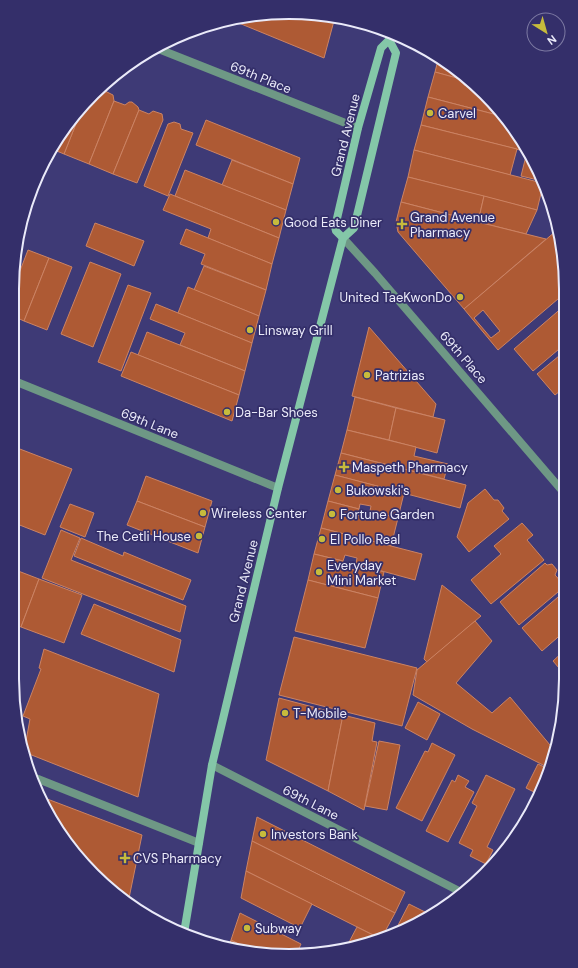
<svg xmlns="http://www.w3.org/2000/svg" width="578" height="968" viewBox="0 0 578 968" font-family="'DM Sans',sans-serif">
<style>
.building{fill:#ae5a34;stroke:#cc8363;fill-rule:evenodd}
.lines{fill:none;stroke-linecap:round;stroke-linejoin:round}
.service{stroke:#6e9885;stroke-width:8}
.minor{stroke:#6e9885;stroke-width:8}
.secondary{stroke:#84c7a8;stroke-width:8}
.poi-dot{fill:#c7bb3c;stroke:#342f6a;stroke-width:1.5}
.labels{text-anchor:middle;stroke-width:3.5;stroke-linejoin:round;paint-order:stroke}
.street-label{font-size:13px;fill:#eaeaf9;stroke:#342f6a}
.poi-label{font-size:13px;fill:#eaeaf9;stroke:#342f6a;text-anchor:start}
.rim{fill:none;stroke:#eaeaf9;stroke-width:2}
</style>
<rect width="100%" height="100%" fill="#3e3a76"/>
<g class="building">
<path d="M289,12l46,5 -11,41 -95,-39 6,-2z"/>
<path d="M439,56l26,22 -1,2 -29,-8z"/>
<path d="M435,72l29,8v5l12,3 21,18 8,11 -77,-20z"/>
<path d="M103,90l10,5 1,6 -25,63 -25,-10 19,-48 11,-13 4,1z"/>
<path d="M428,97l77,20 21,29 -2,5 -103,-26z"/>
<path d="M114,101l11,4 4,-3h3l6,5 1,3 -26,64 -24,-10z"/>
<path d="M83,106l-19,48 -12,-5 7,-14z"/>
<path d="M139,110l10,4 4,-3 9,3 1,6 -26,63 -24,-9z"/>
<path d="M206,120l94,38 -7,26 -97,-39z"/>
<path d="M174,122l6,2 1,5 12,4 -25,63 -24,-10 24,-62z"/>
<path d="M421,125l96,24 -7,26 -96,-25z"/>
<path d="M414,150l128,33 1,2 -6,25 -129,-33z"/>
<path d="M527,152l3,1 12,28 -21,-5z"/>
<path d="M232,160l61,24 -7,26 -64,-25z"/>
<path d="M185,170l101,40 -7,28 -104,-42z"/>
<path d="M408,177l76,19 -6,26 -77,-20z"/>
<path d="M170,194l109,44 -7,26 -64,-26 3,-9 -48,-19z"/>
<path d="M484,196l53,14 -11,24 -48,-12z"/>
<path d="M401,202l77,20 68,17 -82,70 -66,-77 -2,-10z"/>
<path d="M95,223l49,18 -10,25 -48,-20z"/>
<path d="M186,229l86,35 -6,26 -65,-26 4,-10 -25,-10z"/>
<path d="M556,231l3,3 6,37v22l-67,57 -34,-41zM483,310l17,21 -9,7 -17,-20z"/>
<path d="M17,246l5,2 -9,24v-1z"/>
<path d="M28,250l21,8 -25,63 -11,-5v-27z"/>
<path d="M49,258l23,9 -25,63 -23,-9z"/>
<path d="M90,262l31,12 -28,73 -32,-13z"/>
<path d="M204,266l62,24 -7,26 -65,-26z"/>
<path d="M128,285l23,8 -30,78 -23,-9z"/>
<path d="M188,287l71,29 -7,27 -74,-30z"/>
<path d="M156,304l96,39 -7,28 -65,-26 5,-12 -35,-14z"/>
<path d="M564,306l1,2v36l-32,27 -19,-22z"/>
<path d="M369,327l67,77 -3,13 -81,-21z"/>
<path d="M147,332l98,39 -6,24 -101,-40z"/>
<path d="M565,351v36l-10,8 -18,-21z"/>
<path d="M131,352l108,43 -7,26 -111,-45z"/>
<path d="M355,397l41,11 -7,32 -42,-10z"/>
<path d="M396,408l49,12 -8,33 -48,-13z"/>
<path d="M347,430l69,17 -2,9 34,8 -4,15 -103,-26z"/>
<path d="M12,446l60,23 -27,66 -33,-13z"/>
<path d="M341,453l125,32 -6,23 -125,-33z"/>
<path d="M335,475l69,18 -6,25 -28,-7 1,-5 -11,-2 -1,5 -31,-8z"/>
<path d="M146,476l66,25 -7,26 -68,-26z"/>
<path d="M485,489l9,11h4l6,8 -2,3 7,8 -40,33 -12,-15 11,-34z"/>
<path d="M137,501l68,26 -7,26 -71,-28z"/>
<path d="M328,501l31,8 -2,6 11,3 2,-7 28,7 -7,28 -70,-18z"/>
<path d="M70,504l24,9 -9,24 -25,-10z"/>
<path d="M522,523l11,12 -6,5 17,20 -53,44 -20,-24 30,-26 -7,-8z"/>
<path d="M321,528l101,26 -7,26 -59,-16 1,-6 -12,-3 -2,6 -29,-7z"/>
<path d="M61,530l19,8 -9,22 115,46 -6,26 -138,-54z"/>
<path d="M81,538l42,18 1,-4 67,28 -8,20 -109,-44z"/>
<path d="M314,554l29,7 -1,6 12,3 2,-6 28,8 -6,26 -70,-18z"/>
<path d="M545,563l2,2 5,-1 5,6 -2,5 10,11 -46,39 -19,-23z"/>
<path d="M13,569l26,10 -18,48 -9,-4z"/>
<path d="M39,579l43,16 -18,48 -43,-16z"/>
<path d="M308,580l70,18 -13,50 -70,-17z"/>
<path d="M442,585l39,31 -54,46 -3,-3z"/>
<path d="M565,591v40l-23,20 -20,-23z"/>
<path d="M94,604l87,36 -7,32 -93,-38z"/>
<path d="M475,621l17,20 -36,42 36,30 18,-16 45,54 -4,18 -79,-40 -59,-34 4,-25z"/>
<path d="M294,637l123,31 -15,58 -123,-31z"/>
<path d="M44,649l115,45 -21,103 -114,-45 6,-33 -7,-3 18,-47 -2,-1z"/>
<path d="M565,650v25l-12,-14z"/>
<path d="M279,698l64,17 -15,76 -62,-31z"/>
<path d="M418,702l22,12 -13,26 -22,-12z"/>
<path d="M343,715l32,8 -3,18 5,1 -13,68 -36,-19z"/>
<path d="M379,741l21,4 -13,65 -22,-4z"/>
<path d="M432,743l23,12 -33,66 -26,-13 29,-57 3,1z"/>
<path d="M538,764l12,6 -12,24 -12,-6z"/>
<path d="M458,775l11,6 -4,6 9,5 -26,50 -22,-11 26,-51 3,2z"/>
<path d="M486,775l29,14 -28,58 6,3 -7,14 -16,-8 3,-6 -14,-7 18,-37 -5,-3z"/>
<path d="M42,797l100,38 -14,68 -59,-56z"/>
<path d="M257,817l148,75 -10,21 -143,-72z"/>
<path d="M252,841l143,72 -14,26 -135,-68z"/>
<path d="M246,871l66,33 -12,24 -59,-30z"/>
<path d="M409,904l16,8 -3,6 -28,15z"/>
<path d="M240,913l61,31 -5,11 -7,1 -39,-6 -19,-10z"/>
<path d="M357,927l24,12 -3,2 -31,5z"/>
<path d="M231,940l19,10 -21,-4z"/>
</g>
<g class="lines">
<path class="service" d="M38,779l161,64"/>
<g class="minor">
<path d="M156,48l202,80"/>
<path d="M343,238l32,35 190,221"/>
<path d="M12,380l266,108"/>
<path d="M212,765l251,128"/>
</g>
<g class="secondary">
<path d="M343,238l-7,-7 -1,-4 23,-99 23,-80 8,-8 2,-8"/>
<path d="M184,933l28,-168 66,-277 65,-250 11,-10 42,-175 -7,-13"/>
</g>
</g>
<g class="poi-dot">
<circle cx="430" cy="113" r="4"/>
<circle cx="276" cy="222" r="4"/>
<path d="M400 218h4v4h4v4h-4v4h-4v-4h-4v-4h4z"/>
<circle cx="460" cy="297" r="4"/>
<circle cx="250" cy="330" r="4"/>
<circle cx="367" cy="375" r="4"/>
<circle cx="227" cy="412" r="4"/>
<path d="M342 461h4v4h4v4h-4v4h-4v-4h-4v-4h4z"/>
<circle cx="338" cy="490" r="4"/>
<circle cx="203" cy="513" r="4"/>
<circle cx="332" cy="514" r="4"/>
<circle cx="199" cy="536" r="4"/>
<circle cx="322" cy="539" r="4"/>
<circle cx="319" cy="572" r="4"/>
<circle cx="285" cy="713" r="4"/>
<circle cx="263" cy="834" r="4"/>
<path d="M123 852h4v4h4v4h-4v4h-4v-4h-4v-4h4z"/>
<circle cx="247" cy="928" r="4"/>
</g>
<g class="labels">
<g class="street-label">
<text transform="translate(261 77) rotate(22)" y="5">69th Place</text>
<text transform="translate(345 135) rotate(-76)" y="5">Grand Avenue</text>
<text transform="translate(464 357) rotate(49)" y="5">69th Place</text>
<text transform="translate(150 423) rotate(22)" y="5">69th Lane</text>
<text transform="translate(243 581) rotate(-76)" y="5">Grand Avenue</text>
<text transform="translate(311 802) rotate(27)" y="5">69th Lane</text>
</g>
<g class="poi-label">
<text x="438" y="118">Carvel</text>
<text x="410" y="222">Grand Avenue<tspan x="410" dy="15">Pharmacy</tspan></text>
<text x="284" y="227">Good Eats Diner</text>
<text x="452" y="302" text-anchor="end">United TaeKwonDo</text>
<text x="258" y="335">Linsway Grill</text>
<text x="375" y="380">Patrizias</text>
<text x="235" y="417">Da-Bar Shoes</text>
<text x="352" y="472">Maspeth Pharmacy</text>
<text x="346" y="495">Bukowski's</text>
<text x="211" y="518">Wireless Center</text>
<text x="340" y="519">Fortune Garden</text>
<text x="191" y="541" text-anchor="end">The Cetli House</text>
<text x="330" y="544">El Pollo Real</text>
<text x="327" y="570">Everyday<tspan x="327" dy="15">Mini Market</tspan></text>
<text x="293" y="718">T-Mobile</text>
<text x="271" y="839">Investors Bank</text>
<text x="133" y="863">CVS Pharmacy</text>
<text x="255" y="933">Subway</text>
</g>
</g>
<path d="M0 0H578V968H0ZM289 19H289A270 270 0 0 1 559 289V679A270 270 0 0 1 289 949H289A270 270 0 0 1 19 679V289A270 270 0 0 1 289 19Z" fill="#342f6a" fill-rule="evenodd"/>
<path class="rim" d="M289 19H289A270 270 0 0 1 559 289V679A270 270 0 0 1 289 949H289A270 270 0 0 1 19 679V289A270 270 0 0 1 289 19Z"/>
<g transform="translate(546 32) rotate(143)"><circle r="19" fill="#342f6a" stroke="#7d7aa3"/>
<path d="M0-3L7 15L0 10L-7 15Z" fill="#c7bb3c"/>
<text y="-6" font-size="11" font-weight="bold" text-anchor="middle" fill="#eaeaf9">N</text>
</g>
</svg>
